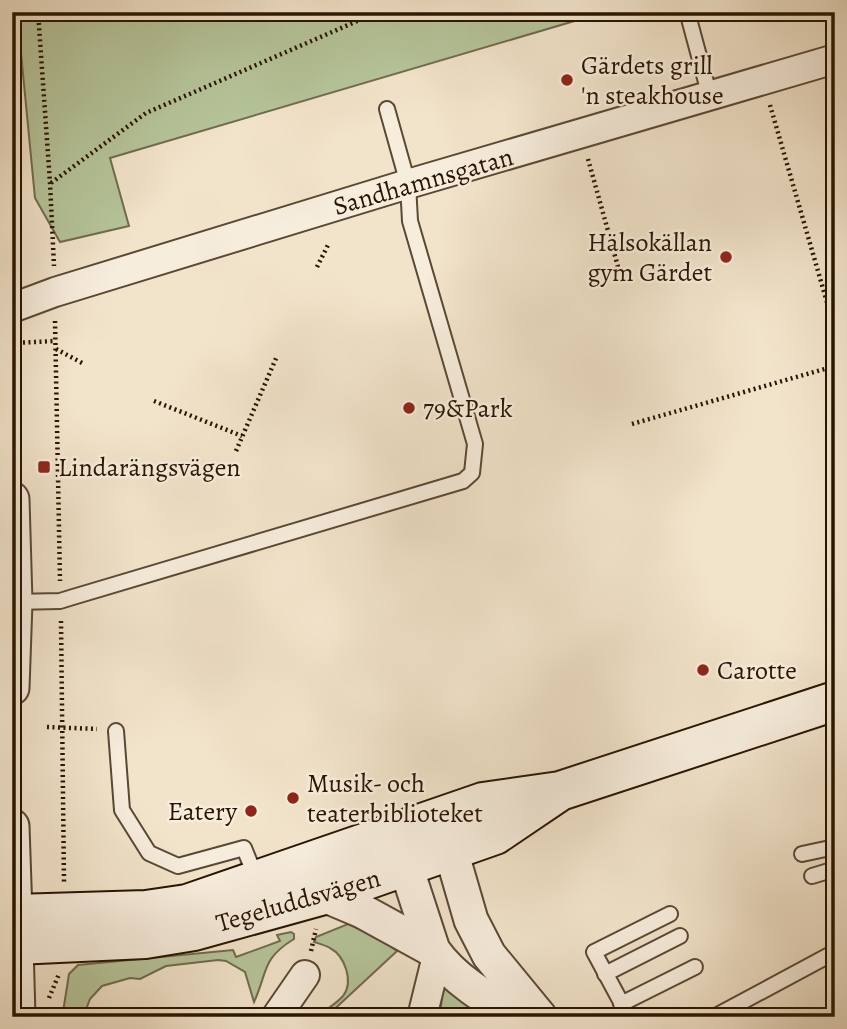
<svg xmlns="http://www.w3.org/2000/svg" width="847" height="1029" viewBox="0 0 847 1029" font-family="Alegreya,serif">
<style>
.green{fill:#b6c59b;stroke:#706c4e;stroke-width:2}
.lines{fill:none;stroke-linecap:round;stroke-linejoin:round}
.service-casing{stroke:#5b4834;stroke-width:18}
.minor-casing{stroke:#5b4834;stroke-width:32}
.tertiary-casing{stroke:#5b4834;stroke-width:37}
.secondary-casing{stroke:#291401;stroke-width:42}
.path{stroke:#291401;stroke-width:4.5;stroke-dasharray:2 3.5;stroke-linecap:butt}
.service{stroke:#f7eddd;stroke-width:14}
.minor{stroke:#f7eddd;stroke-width:28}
.tertiary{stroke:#f7eddd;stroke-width:33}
.secondary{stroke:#f7eddd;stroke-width:38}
.poi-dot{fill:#8f2418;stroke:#f7eddd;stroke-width:2.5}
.labels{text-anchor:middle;stroke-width:5;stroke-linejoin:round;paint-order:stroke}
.poi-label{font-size:26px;fill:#291401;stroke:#f7eddd;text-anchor:start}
.street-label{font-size:26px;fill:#291401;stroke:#f7eddd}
</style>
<rect width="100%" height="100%" fill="#f2e4cb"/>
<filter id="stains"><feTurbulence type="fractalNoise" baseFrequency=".00286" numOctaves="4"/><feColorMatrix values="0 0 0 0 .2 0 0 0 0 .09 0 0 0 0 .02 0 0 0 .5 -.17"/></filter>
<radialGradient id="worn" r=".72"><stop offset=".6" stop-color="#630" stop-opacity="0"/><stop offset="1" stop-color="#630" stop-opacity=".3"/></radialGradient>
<g class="green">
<path d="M17,12h588l-495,146 19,68 -69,16 -25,-44z"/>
<path d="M348,924l35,16 14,11 -71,66h-9c8,-7 19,-13 26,-21 11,-14 2,-40 -13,-48 -5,-3 -10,-4 -16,-6l2,-5z"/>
<path d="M291,932l3,2v5c-33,20 -26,33 -40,63l-9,-30 -19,-11 -8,-1 -52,6 -26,13 -10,-1 -28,8 -12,13 -5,13h-22l6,-38 9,-9 155,-15 3,7 44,-16 -3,-6z"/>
<path d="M443,984l43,28 -3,5h-43z"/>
</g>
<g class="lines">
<g class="service-casing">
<g id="service">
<path d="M688,15l22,82"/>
<path d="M13,602l47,-1 13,-4 390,-116 9,-8 3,-29 -65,-223 -2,-37 -21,-75"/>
<path d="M116,731l6,79 27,43 29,13 66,-18 13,32"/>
<path d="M802,854l33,-7"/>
<path d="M812,876l23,-7"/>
<path d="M605,974l75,-38"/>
<path d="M621,1004l74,-37"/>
<path d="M629,1017l-35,-65 76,-38"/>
<path d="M714,1017l121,-65"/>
</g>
</g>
<g class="minor-casing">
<g id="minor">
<path d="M12,308l43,-16 353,-108 427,-125"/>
<path d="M276,1017l29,-42"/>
<path d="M422,1017l15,-61"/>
</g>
</g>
<g class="tertiary-casing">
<g id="tertiary">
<path d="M12,499l3,103 -3,86"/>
<path d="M12,826l3,88"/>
<path d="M451,851l20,69 18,35 51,62"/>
<path d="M406,867l27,83c20,29 54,49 85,67"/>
<path d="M324,895l38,16 71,39"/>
<path d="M16,945l2,72"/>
</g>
</g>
<g class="secondary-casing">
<path id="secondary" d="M560,791l-65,44 -171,60 -130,36 -49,8 -129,6 -1,-31 131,-4 41,-6 296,-102 77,-11 275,-90"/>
</g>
<g class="path">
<path d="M38,12l12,171 4,83"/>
<path d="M770,105l65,225"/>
<path d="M588,159l32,115"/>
<path d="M51,183l95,-70 232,-101"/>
<path d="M317,267l11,-22"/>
<path d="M55,321l5,260"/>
<path d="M12,343l43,-2"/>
<path d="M56,349l28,15"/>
<path d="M154,401l88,35"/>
<path d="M632,424l203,-58"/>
<path d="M236,451l41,-95"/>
<path d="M61,621l3,261"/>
<path d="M47,727l50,2"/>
<path d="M311,951l5,-22"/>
<path d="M49,998l10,-24"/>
</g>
<use href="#service" class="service"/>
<use href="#minor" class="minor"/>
<use href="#tertiary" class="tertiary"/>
<use href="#secondary" class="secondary"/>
</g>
<g class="poi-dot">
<circle cx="567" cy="80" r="7"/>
<circle cx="726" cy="257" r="7"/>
<circle cx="409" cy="408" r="7"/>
<rect x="37" y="460" width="14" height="14" rx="3.5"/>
<circle cx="703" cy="670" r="7"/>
<circle cx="293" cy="798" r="7"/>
<circle cx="251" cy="811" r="7"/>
</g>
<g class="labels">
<g class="poi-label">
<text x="581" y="74">Gärdets grill<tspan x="581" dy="30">'n steakhouse</tspan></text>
<text x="712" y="251" text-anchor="end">Hälsokällan<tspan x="712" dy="30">gym Gärdet</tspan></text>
<text x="423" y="417">79&amp;Park</text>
<text x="58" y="476">Lindarängsvägen</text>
<text x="717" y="679">Carotte</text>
<text x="307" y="792">Musik- och<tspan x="307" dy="30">teaterbiblioteket</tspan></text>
<text x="237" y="820" text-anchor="end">Eatery</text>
</g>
<g class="street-label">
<text transform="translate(423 181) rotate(-16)" y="9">Sandhamnsgatan</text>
<text transform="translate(298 900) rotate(-16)" y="9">Tegeluddsvägen</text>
</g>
</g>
<rect width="847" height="1029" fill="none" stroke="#f2e4cb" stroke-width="42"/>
<rect x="14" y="14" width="819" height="1001" fill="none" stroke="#291401" stroke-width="3.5"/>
<rect x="21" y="21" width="805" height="987" fill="none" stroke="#291401" stroke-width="2"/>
<rect width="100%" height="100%" filter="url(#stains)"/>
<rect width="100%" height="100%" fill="url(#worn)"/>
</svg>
